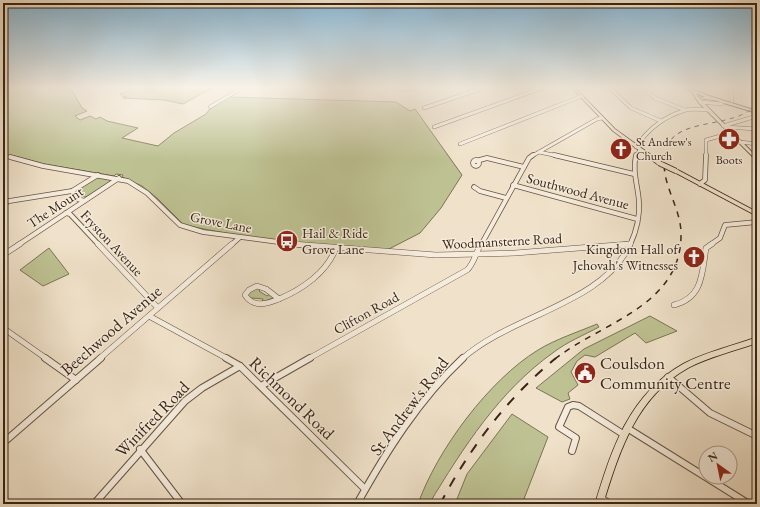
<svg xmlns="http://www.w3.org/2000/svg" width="760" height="507" viewBox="0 0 760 507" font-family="'EB Garamond',serif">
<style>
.green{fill:#bec293;stroke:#7c7454}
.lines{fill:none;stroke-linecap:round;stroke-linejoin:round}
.minor-far3-casing{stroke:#675442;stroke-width:4}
.minor-far2-casing{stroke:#675442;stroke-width:5.5}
.minor-far1-casing{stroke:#675442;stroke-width:6}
.minor-casing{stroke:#675442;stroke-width:8}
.major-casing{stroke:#392514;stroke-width:1.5}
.highway-casing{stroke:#392514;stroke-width:2}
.minor-far3{stroke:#f5ecdd;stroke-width:3}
.minor-far2{stroke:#f5ecdd;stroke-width:4}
.minor-far1{stroke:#f5ecdd;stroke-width:5}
.minor{stroke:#f5ecdd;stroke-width:6}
.major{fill:#f0e2ca;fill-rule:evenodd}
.highway{fill:#f0e2ca;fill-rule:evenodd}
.rail-far2{stroke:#392514;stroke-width:1;stroke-dasharray:4.5 4.5;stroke-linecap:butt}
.rail-far1{stroke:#392514;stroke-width:1.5;stroke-dasharray:6 6;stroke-linecap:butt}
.rail{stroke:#392514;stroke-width:2;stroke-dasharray:10 10;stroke-linecap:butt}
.major-bridge-casing{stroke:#392514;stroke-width:6;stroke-linecap:butt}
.major-bridge{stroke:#f0e2ca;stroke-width:4.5}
.labels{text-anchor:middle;stroke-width:3;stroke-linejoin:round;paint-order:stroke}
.far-poi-label{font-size:12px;fill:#392514;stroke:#f5ecdd;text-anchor:start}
.street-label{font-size:14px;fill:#392514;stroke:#f5ecdd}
.poi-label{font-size:14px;fill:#392514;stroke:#f5ecdd;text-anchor:start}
.near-street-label{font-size:17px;fill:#392514;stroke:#f5ecdd}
.near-poi-label{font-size:17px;fill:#392514;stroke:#f5ecdd;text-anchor:start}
</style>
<rect width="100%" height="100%" fill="#f0e2ca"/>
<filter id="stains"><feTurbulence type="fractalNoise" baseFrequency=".005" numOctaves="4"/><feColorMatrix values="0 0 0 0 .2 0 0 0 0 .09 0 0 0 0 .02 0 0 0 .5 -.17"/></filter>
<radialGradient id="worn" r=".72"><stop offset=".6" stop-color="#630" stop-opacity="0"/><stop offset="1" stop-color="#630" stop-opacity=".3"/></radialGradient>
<g class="green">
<path d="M3,88h71l-3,1 11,19 5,3 -12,5 5,4 10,-4 6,3 4,-2 7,4 31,7 -16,10 36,8 16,-13 32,-19 7,-9 15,-8 168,5 14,9 5,-2 47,66 -21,33 -21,25 -31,16 -86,-4 -63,-9 -56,-11 -27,-27 -15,-12 -20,-9 1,-2 -7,-1 -2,2 -70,-12 -33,-9 -8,4z"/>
<path d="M134,88h78l-29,16 -19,-4 -41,-2 4,-1h-4l-3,-3z"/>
<path d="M98,176l16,3 -28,18 -7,-1 -2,-5 2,-2z"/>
<path d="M49,248l20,26 -26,12 -23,-16z"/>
<path d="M254,288h8l-3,3 8,5 4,-3 2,5 -11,4 1,-3 -11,-1 -2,1 -2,-5z"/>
<path d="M650,316l27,15 -31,12 -11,-10 -40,24 -10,-2 -8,6 -6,11 7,13 -10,8 2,6 -8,3 -26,-14 48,-39z"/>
<path d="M597,324l2,3c-15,8 -32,15 -45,25 -55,39 -91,96 -125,152h-11c19,-54 71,-124 120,-154 18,-11 40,-18 59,-26z"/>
<path d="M512,414l36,23 -26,67h-67l12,-30z"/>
</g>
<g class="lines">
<g class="minor-far3-casing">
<g id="minor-far3">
<path d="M610,88l21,20 30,13"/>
<path d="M643,88l12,10 30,12"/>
<path d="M727,88l4,3 1,10"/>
<path d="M403,90l11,-2"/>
<path d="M700,102l22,2"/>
<path d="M210,107l32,-19"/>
<path d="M424,108l59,-20"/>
<path d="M723,126l34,-10"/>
<path d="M434,127l108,-39"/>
<path d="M725,127l32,2"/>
<path d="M740,142l17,2"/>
<path d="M460,144l122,-48"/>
<path d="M636,147c12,-18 29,-31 50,-37 6,-2 15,0 22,0"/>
<path d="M539,152l19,4"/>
<path d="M532,156l65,-37 5,-1"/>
<path d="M636,156l4,-6"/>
<path d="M706,156v-16l25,-7"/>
</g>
</g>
<g class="minor-far2-casing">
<g id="minor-far2">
<path d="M554,155l80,19"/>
<path d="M10,157l33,9 85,15 19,12 33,32 23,7 98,13"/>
<circle cx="476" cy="163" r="3"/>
<path d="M476,161l11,-3 37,9"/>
<path d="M700,184l5,-4 1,-25"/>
<path d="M513,185l124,34"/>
<path d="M474,187l6,4 26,7"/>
<path d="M72,191l6,8 6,2"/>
<path d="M3,202l69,-11 26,-16"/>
<path d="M3,209l4,-8"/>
<path d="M66,213l4,1 29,31"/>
<path d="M18,245l101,-67"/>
<path d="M231,245l8,-7"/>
<path d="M481,245l48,-87 4,-3"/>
<path d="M620,245l10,-1"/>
<path d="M630,245c6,-13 10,-29 9,-43 -1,-16 -7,-31 -3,-47"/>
<path d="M710,245l10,-7 5,-13 32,-3"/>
</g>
</g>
<g class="minor-far1-casing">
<g id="minor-far1">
<path d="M98,244l59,63"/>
<path d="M292,244l144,11 79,-2 115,-9"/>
<path d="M3,255l17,-11"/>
<path d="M257,286l9,3 13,10c-12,5 -26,9 -34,-4l4,-5z"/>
<path d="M279,299c24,-10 48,-27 57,-51"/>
<path d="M674,305c29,-7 28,-32 32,-57l6,-4"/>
<path d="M149,316l79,43"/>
<path d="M3,328l44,31"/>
<path d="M99,359l133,-115"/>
<path d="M308,359l159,-89c7,-6 9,-18 14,-26"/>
<path d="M462,359c48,-44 142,-55 168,-115"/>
</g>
</g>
<g class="minor-casing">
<g id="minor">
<path d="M45,358l31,22"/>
<path d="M226,358l14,8 125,123"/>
<path d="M668,377l42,36 47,23"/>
<path d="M261,386l49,-28"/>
<path d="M627,428l122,76"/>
<path d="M3,443l98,-85"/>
<path d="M140,449l42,55"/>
<path d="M572,451l4,-13 -17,-11 9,-20 5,-2 6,1 44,28"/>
<path d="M601,498l9,6"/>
<path d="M94,504l91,-103 17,-13 38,-22"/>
<path d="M357,504c29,-52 62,-105 106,-146"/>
</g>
</g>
<g class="major-casing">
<g id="major">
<path d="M572,88h3l40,41 46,33v2h-4l-44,-33z"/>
<path d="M692,90h2l6,9 4,-2 11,1v2h-1l-10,-1 -3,1 56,57v3h-1l-57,-57 -8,-12z"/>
<path d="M755,167h2v12l-2,-1z"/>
<path d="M674,170h4l79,42v4l-83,-44z"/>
<path d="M757,337v6c-23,8 -48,14 -69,25 -52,29 -68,82 -85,136h-8c17,-56 34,-109 88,-140 22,-12 50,-18 74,-27z"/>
</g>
</g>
<g class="highway-casing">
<path id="highway" d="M685,88h4l20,8 48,15v2l-50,-15z"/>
</g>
<use href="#minor-far3" class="minor-far3"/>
<use href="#minor-far2" class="minor-far2"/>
<use href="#minor-far1" class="minor-far1"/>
<use href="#minor" class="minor"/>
<use href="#major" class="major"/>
<use href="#highway" class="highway"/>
<g class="rail-far2">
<path d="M753,88l4,7"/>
<path d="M665,156c1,-3 1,-9 3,-12 15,-27 67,-15 89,-40"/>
</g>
<path class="rail-far1" d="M555,359c47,-37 128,-53 126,-127 -1,-27 -21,-49 -16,-77"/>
<path class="rail" d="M440,504c30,-56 67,-106 116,-146"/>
<g class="major-bridge-casing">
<path id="major-bridge" d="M659,163l17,8"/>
</g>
<use href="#major-bridge" class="major-bridge"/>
</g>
<linearGradient id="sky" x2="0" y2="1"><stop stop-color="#89b8d6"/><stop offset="0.55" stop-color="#f8f2e7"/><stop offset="1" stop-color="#f8f2e7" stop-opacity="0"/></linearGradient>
<rect width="760" height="159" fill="url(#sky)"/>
<defs>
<g id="pharmacy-disc" transform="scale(1.15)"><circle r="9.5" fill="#8f2418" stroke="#f5ecdd"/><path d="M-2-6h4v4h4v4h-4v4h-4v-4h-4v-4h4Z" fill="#fff"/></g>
<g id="church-disc" transform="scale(1.15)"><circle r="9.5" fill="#8f2418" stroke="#f5ecdd"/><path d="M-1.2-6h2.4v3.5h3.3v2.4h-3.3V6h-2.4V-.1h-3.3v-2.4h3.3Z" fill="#fff"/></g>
<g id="bus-disc" transform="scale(1.15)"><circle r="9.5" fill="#8f2418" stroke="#f5ecdd"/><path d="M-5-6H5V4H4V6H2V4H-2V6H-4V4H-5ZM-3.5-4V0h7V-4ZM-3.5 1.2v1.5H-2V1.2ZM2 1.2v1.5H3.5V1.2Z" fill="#fff"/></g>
<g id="civic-disc" transform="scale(1.15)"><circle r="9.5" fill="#8f2418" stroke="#f5ecdd"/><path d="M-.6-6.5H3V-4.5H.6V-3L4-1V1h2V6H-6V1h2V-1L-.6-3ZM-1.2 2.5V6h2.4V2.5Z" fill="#fff"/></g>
</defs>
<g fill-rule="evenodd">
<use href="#pharmacy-disc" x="729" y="139"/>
<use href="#church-disc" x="621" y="149"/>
<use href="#bus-disc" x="287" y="241"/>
<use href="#church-disc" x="694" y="257"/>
<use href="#civic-disc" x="585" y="373"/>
</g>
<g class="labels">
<g class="far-poi-label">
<text x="636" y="146">St Andrew's<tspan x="636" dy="14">Church</tspan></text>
<text x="729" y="164" text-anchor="middle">Boots</text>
</g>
<g class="street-label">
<text transform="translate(578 191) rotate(15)" y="5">Southwood Avenue</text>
<text transform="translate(55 207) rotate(-33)" y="5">The Mount</text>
<text transform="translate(221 222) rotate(11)" y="5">Grove Lane</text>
<text transform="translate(502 241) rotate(-3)" y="5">Woodmansterne Road</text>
<text transform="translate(112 243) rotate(47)" y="5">Fryston Avenue</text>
<text transform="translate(366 313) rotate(-29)" y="5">Clifton Road</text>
</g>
<g class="poi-label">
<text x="302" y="238">Hail &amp; Ride<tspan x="302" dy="16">Grove Lane</tspan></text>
<text x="678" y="254" text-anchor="end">Kingdom Hall of<tspan x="678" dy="16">Jehovah's Witnesses</tspan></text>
</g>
<g class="near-street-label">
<text transform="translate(111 330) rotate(-41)" y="6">Beechwood Avenue</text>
<text transform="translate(292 398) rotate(44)" y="6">Richmond Road</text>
<text transform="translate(409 406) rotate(-53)" y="6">St Andrew's Road</text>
<text transform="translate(152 419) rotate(-46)" y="6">Winifred Road</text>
</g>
<g class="near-poi-label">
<text x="600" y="369">Coulsdon<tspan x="600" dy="20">Community Centre</tspan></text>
</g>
</g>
<rect width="760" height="507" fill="none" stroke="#f0e2ca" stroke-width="16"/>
<rect x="4" y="4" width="752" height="499" fill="none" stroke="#392514" stroke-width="2"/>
<rect x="8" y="8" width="744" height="491" fill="none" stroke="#392514"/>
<g transform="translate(718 465) rotate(327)"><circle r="19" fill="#f5ecdd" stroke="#aa9c8d"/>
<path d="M0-3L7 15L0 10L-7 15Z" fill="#8f2418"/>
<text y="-6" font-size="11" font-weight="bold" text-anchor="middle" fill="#392514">N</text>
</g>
<rect width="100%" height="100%" filter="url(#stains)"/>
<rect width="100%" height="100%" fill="url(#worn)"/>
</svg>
